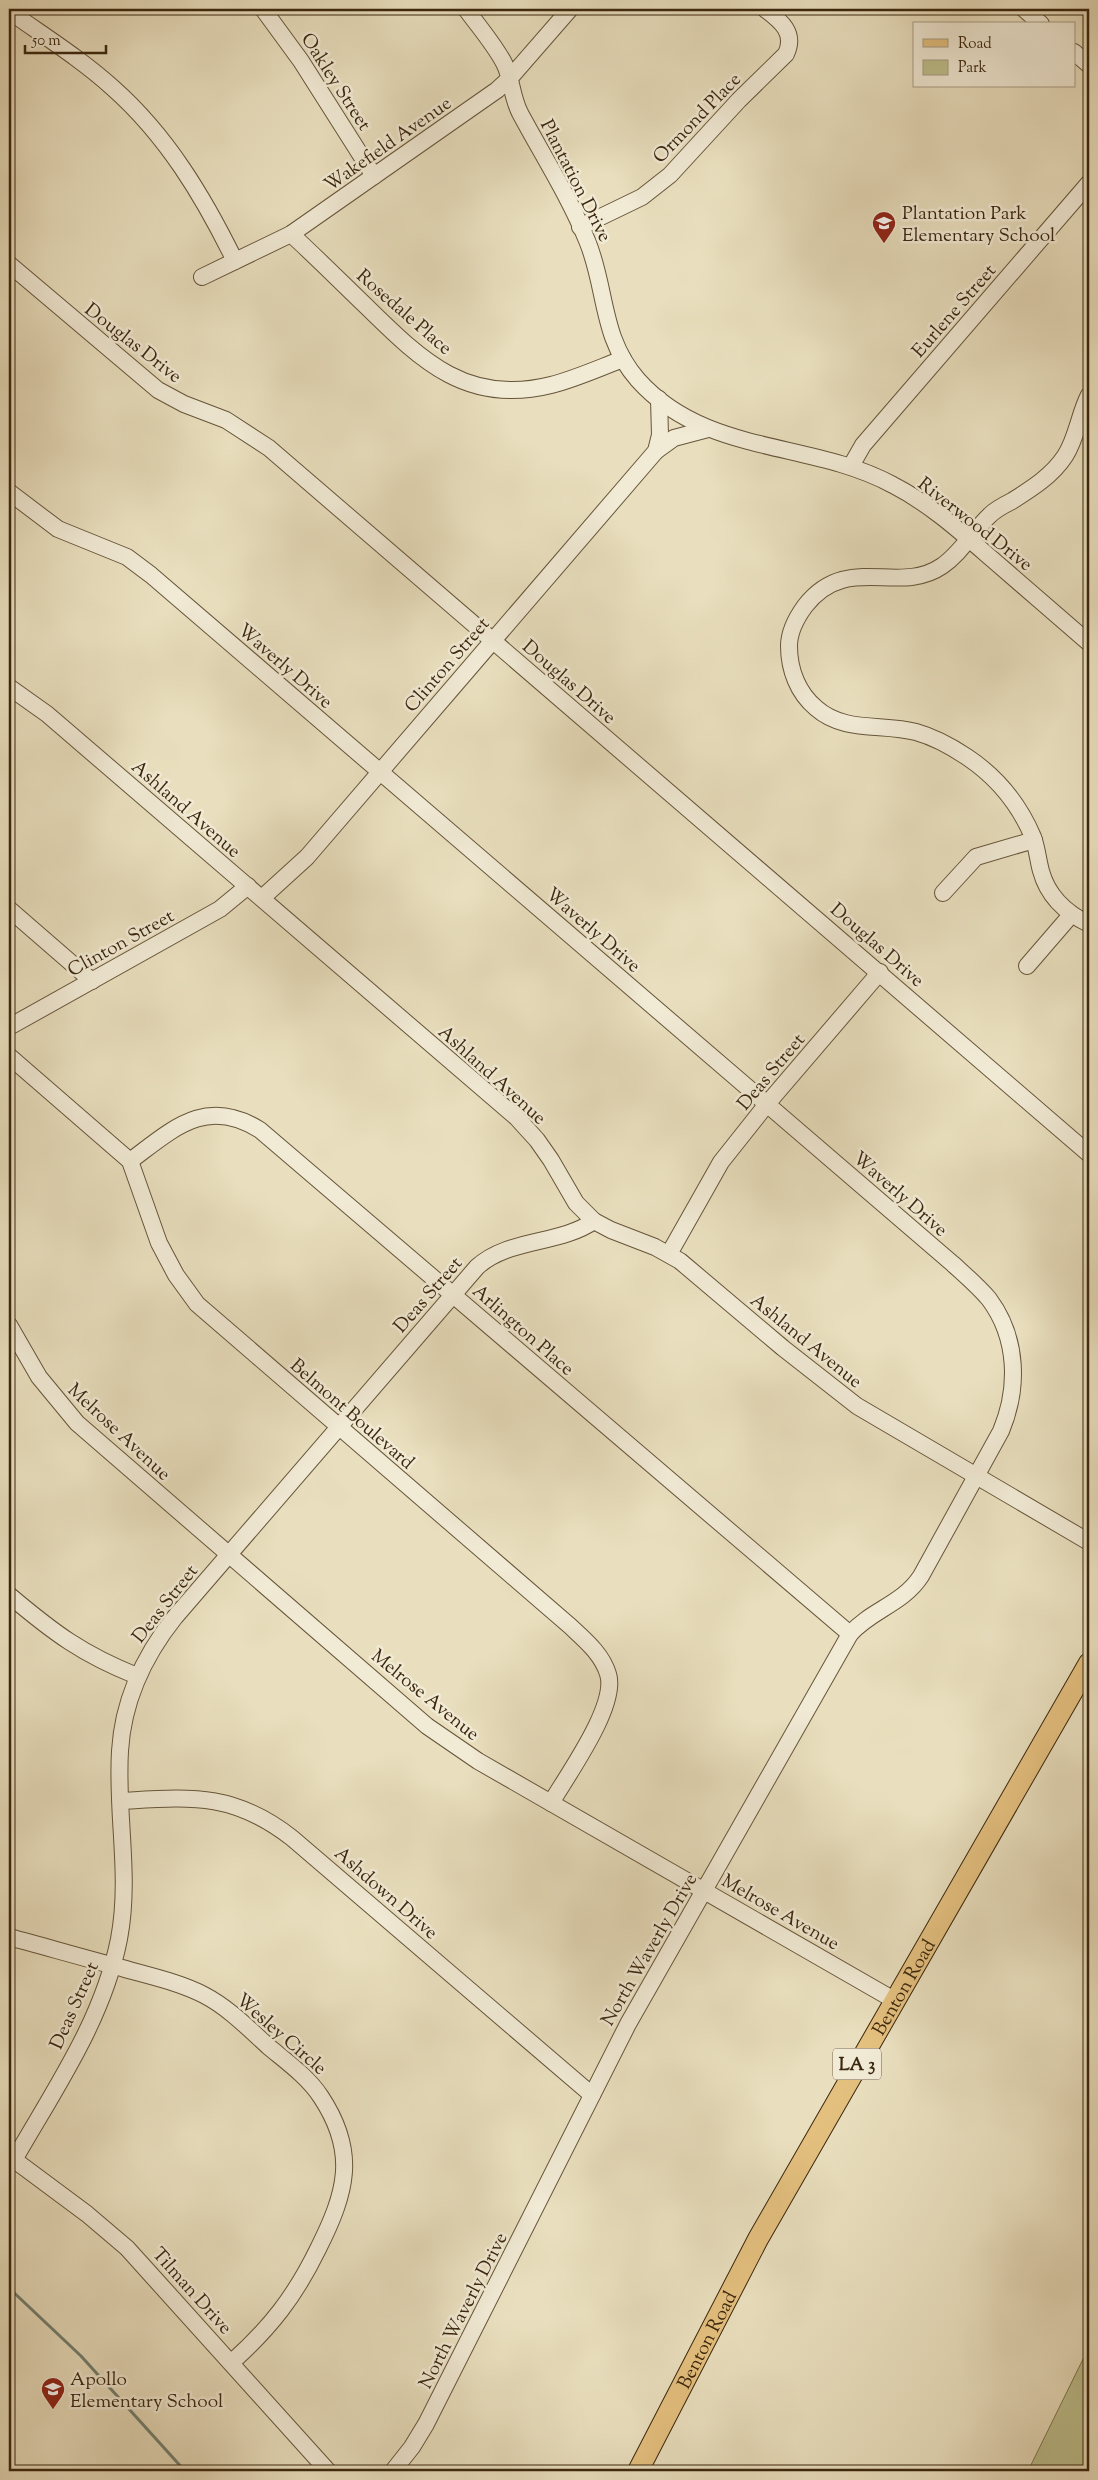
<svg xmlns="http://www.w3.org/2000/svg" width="1098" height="2480" viewBox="0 0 1098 2480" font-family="'Sorts Mill Goudy',serif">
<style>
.green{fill:#bdc08d;stroke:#7c744e}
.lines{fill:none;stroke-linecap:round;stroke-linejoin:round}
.stream{stroke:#728072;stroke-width:3}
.minor-casing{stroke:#66553a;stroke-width:18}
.major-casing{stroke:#3b270e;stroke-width:22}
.minor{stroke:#f1ead5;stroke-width:16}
.major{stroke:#e4c07f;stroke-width:20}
.labels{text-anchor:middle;stroke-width:5;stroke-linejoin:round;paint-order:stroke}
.shield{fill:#f1ead5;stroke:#72624a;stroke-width:1}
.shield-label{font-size:18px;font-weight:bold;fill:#3b270e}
.street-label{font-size:19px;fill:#3b270e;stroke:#f1ead5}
.poi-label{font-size:19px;fill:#3b270e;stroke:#f1ead5;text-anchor:start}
</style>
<rect width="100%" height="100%" fill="#e9dfbe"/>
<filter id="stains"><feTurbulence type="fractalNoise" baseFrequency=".004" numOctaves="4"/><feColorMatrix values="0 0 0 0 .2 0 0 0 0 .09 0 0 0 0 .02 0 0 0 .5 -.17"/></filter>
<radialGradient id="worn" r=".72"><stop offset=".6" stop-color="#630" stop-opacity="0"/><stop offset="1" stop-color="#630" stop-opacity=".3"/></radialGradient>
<path class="green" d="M1089,2349v122h-61l59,-120z"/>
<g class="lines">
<path class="stream" d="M9,2288l72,68 104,115"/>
<g class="minor-casing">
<g id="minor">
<path d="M263,9l38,52 73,115"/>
<path d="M466,9c13,18 28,35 38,54 8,15 7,32 16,50 23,43 50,85 68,130 19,48 13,95 50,137 68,76 172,60 255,105 37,19 68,47 99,74 32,28 65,56 97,84"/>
<path d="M1024,9l17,15"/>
<path d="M9,11c35,25 72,48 104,77 54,48 90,108 122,173"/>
<path d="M1074,52l15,13"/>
<path d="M580,227l62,-30 28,-22 69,-75 47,-46c10,-21 -5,-33 -21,-45"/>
<path d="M291,234c26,24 51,49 77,74 54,53 100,98 183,77 24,-6 48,-17 72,-26"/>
<path d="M9,264l149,126 26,14 42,16 43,28 820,706"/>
<path d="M202,277l89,-43 206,-144 12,-11 61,-70"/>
<path d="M1089,395c-10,19 -12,43 -24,61 -13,20 -34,33 -53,45 -8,4 -16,8 -22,14 -17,16 -29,38 -48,51 -44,30 -95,-14 -137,40 -8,11 -16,26 -16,40 0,24 9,47 27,62 28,25 66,15 100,24 18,5 36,15 51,25 30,20 52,47 66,80 4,11 5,23 8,34 7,26 25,42 48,53"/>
<path d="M656,451l18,-13 34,-9"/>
<path d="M851,466l12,-21 226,-262"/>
<path d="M9,492l49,37 69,28 24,18 802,689c12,11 25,22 36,35 29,39 30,89 12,132l-80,145c-18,28 -50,34 -71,58l-222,390 -202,400 -14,23 -19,24"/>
<path d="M9,687l38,27 470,404 20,22 14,20 25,43 18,18 17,9 44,17 25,14 103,87 74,58 232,136"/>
<path d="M943,893l33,-36 58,-17"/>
<path d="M262,898l45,-41 349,-406 4,-16 -1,-36"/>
<path d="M9,909l83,72"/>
<path d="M1027,966l44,-51"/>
<path d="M9,1027l211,-118 28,-23"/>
<path d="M9,1056l121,105 29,82 17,32 21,29 373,322c15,14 32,28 38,48 10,31 -40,100 -57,129"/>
<path d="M130,1161c43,-32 76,-65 130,-31l590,504"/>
<path d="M669,1254l52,-92 46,-58 113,-132"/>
<path d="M9,1325l30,52 38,46 350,303 51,35 416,239"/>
<path d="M9,1595c45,38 73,59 128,81"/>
<path d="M121,1801c70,-4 112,-9 171,37l300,257"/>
<path d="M9,1937c37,10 75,21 113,31 27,8 57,14 82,27 25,13 45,34 65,52 18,15 39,30 52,50 37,56 25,96 -3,152 -23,47 -47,78 -86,113"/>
<path d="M9,2156l78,58 40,34 201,223"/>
<path d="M14,2160c40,-70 89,-140 105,-221 12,-63 -3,-125 1,-188 3,-51 24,-95 55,-134l302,-350c32,-29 82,-22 117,-46"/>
</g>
</g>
<g class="major-casing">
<g id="major">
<path id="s1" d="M638,2471l120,-232 331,-576"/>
</g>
</g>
<use href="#minor" class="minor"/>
<use href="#major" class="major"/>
</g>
<defs>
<g id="school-pin" transform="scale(1.25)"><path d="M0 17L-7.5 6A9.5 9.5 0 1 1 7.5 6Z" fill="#8f2418" stroke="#f1ead5"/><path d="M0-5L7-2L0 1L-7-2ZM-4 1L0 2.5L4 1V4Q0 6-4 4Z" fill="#fff"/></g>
</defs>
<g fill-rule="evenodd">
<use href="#school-pin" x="884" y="223"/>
<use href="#school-pin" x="53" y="2389"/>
</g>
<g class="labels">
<rect class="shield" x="833" y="2048.5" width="48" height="31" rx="4"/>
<g class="shield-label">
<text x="857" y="2070">LA 3</text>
</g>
<g class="street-label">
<text transform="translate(337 81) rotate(57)" y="7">Oakley Street</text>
<text transform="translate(696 117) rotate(-46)" y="7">Ormond Place</text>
<text transform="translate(387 143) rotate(-35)" y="7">Wakefield Avenue</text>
<text transform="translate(577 180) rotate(63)" y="7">Plantation Drive</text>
<text transform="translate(953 310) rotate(-49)" y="7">Eurlene Street</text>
<text transform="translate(405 311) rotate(41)" y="7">Rosedale Place</text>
<text transform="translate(134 342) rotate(38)" y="7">Douglas Drive</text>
<text transform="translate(976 523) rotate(38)" y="7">Riverwood Drive</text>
<text transform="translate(446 664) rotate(-49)" y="7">Clinton Street</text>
<text transform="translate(286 665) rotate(41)" y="7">Waverly Drive</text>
<text transform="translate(570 681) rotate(41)" y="7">Douglas Drive</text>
<text transform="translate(187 808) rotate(41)" y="7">Ashland Avenue</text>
<text transform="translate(594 929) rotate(41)" y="7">Waverly Drive</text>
<text transform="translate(120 942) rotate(-29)" y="7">Clinton Street</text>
<text transform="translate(878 944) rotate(41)" y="7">Douglas Drive</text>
<text transform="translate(770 1071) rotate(-50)" y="7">Deas Street</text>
<text transform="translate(493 1074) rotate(42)" y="7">Ashland Avenue</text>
<text transform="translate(901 1193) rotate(41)" y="7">Waverly Drive</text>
<text transform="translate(427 1294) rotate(-49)" y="7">Deas Street</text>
<text transform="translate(524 1329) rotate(41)" y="7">Arlington Place</text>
<text transform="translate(807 1340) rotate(39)" y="7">Ashland Avenue</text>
<text transform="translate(353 1413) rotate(41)" y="7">Belmont Boulevard</text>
<text transform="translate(120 1431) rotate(43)" y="7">Melrose Avenue</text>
<text transform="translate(164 1603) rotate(-52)" y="7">Deas Street</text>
<text transform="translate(426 1694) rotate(39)" y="7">Melrose Avenue</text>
<text transform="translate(387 1892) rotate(41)" y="7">Ashdown Drive</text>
<text transform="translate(781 1911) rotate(30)" y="7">Melrose Avenue</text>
<text transform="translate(648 1949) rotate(-60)" y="7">North Waverly Drive</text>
<text dy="7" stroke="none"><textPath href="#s1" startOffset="552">Benton Road</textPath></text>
<text transform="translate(73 2005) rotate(-66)" y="7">Deas Street</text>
<text transform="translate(282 2033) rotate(41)" y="7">Wesley Circle</text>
<text transform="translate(193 2290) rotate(48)" y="7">Tilman Drive</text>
<text transform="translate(462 2310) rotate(-63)" y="7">North Waverly Drive</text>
<text dy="7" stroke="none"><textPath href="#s1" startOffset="148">Benton Road</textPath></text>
</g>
<g class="poi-label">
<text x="902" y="219">Plantation Park<tspan x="902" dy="22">Elementary School</tspan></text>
<text x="70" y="2385">Apollo<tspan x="70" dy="22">Elementary School</tspan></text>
</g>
</g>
<rect width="1098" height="2480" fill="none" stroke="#e9dfbe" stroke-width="30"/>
<rect x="10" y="10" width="1078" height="2460" fill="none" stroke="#3b270e" stroke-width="2.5"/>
<rect x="15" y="15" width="1068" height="2450" fill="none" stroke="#3b270e"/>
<rect x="913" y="22" width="162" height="65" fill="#f1ead5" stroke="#a89c85"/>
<rect x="923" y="39" width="25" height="8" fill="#e4c07f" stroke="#a89c85"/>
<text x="958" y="48" font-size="15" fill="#3b270e">Road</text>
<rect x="923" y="60" width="25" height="15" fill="#bdc08d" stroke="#a89c85"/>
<text x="958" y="72" font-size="15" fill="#3b270e">Park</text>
<path d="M25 45v8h81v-8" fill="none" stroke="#3b270e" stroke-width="2.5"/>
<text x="32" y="45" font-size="15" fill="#3b270e" stroke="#f1ead5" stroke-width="4" paint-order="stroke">50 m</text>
<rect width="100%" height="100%" filter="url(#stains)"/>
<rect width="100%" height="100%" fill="url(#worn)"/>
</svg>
